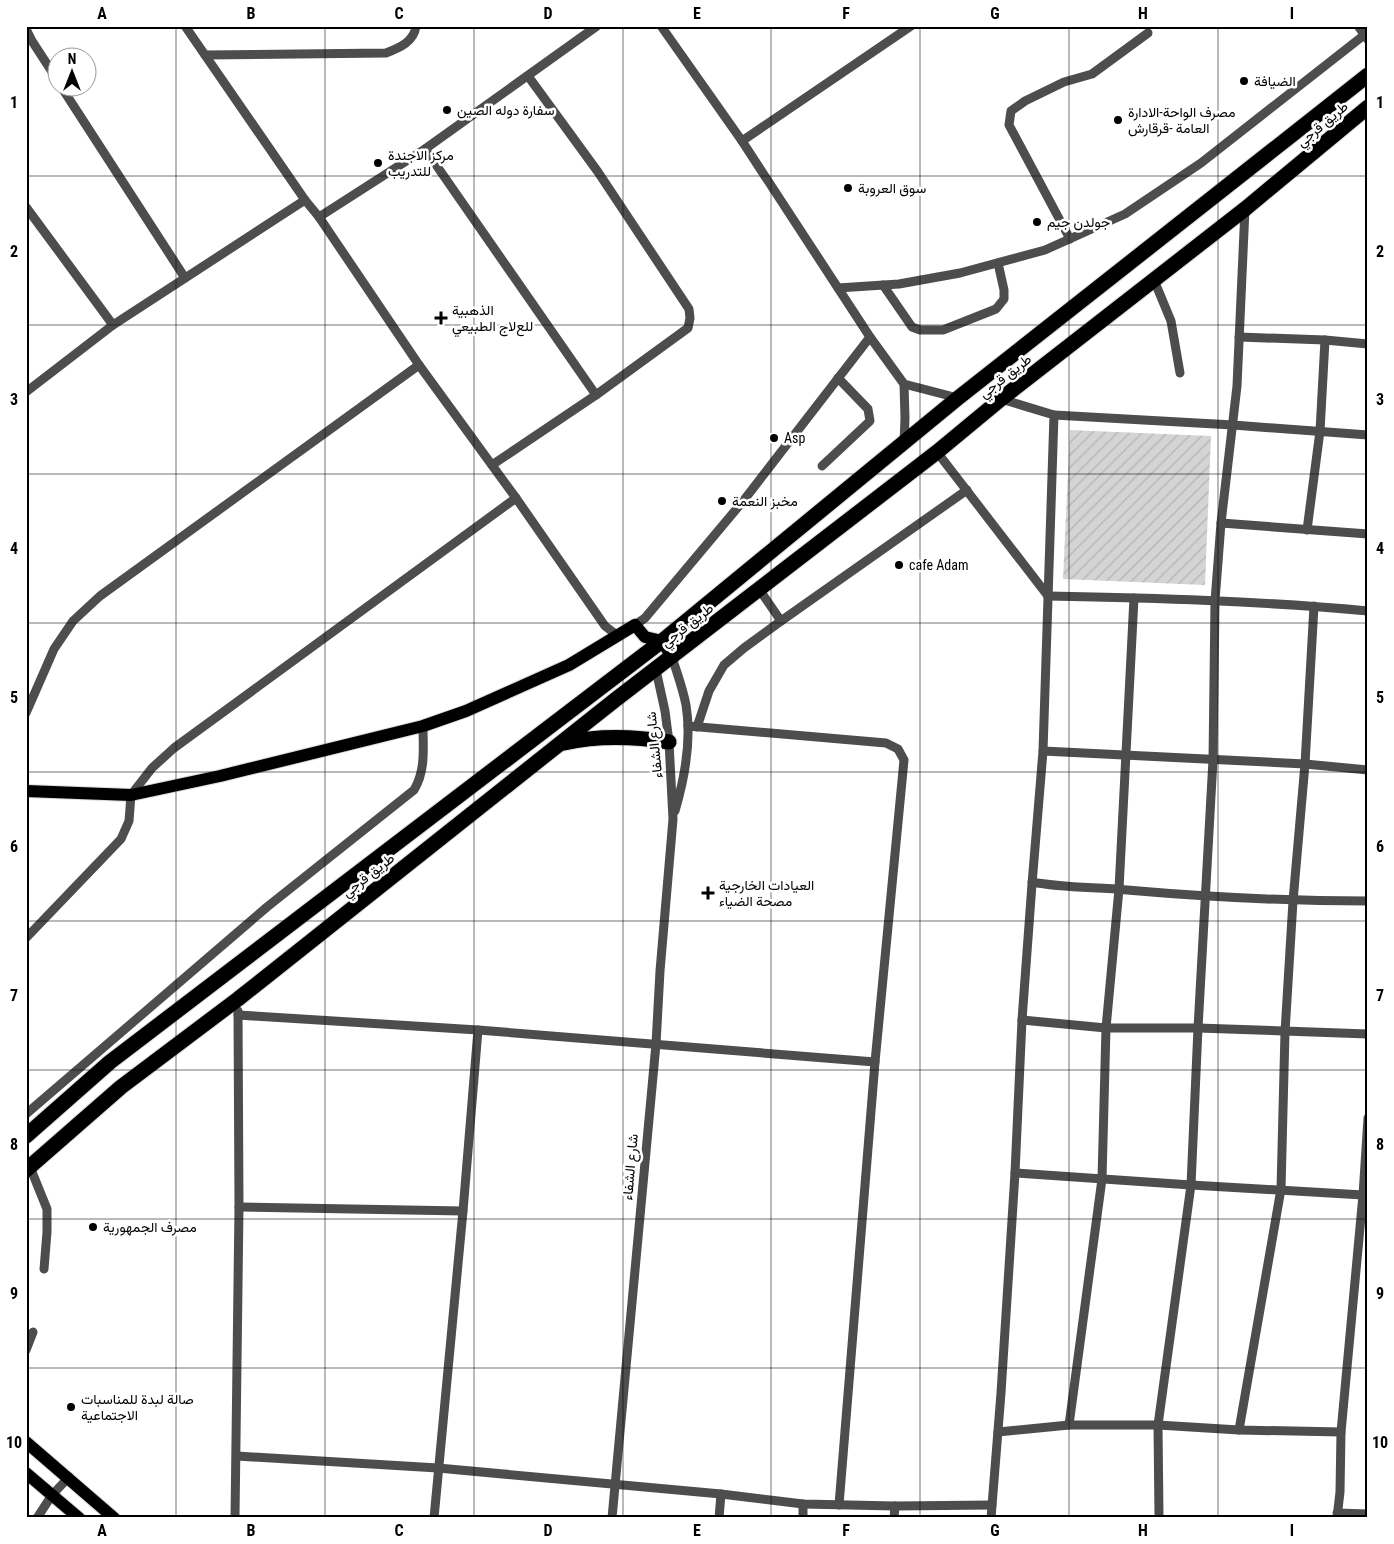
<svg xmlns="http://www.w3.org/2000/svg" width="1394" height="1544" viewBox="0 0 1394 1544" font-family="'Roboto Condensed',Vazirmatn,sans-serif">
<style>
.garden{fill:url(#garden-furrows)}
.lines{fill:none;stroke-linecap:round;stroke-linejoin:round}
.major-casing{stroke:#dbdbdb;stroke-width:14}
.highway-casing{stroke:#dbdbdb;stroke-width:17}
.minor{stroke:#4d4d4d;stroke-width:9}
.major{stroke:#000;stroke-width:12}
.highway{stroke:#000;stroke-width:15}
.grid{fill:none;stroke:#000;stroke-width:1;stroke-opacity:0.55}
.poi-dot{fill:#000;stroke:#fff;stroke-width:2}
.labels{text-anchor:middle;stroke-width:5;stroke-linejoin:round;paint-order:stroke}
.poi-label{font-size:14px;fill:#000;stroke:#fff;text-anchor:start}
.street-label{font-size:14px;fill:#000;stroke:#fff}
.neatline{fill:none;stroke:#000;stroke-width:2}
.grid-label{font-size:16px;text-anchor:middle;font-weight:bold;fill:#000}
</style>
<defs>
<pattern id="garden-furrows" width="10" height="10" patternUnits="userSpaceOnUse" patternTransform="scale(1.25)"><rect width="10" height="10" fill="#d4d4d4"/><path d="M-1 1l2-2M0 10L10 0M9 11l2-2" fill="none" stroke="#b4b4b4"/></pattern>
</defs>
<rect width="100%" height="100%" fill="#fff"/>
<path class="garden" d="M1070,430l141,6 -6,149 -142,-6z"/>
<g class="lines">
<g class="major-casing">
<g id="major">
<path d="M26,791l105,4 89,-19 203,-50 43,-15 103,-46 66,-40 10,12 17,4 10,16"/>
<path d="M26,1442l88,76"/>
<path d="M26,1473l53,45"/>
</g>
</g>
<g class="highway-casing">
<g id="highway">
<path d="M564,743c35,-8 68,-7 105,-1"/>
<path d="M26,1136l84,-74 552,-421 296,-243 410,-323"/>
<path d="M26,1170l95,-83 117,-88 377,-299 322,-248 64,-53 244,-190 123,-102"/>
</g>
</g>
<g class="minor">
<path d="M185,26l120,174 14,17 100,148 97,133 89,128 13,10"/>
<path d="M661,26l81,115 128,196 34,47 1,34 -1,26"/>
<path d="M1358,26l10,14"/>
<path d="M26,29l6,12 26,40"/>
<path d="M205,55l181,-2c13,-5 28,-11 30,-27"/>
<path d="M62,88l123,190"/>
<path d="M742,141l169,-115"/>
<path d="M425,149l171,246"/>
<path d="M26,207l87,118"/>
<path d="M319,217l106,-68 172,-123"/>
<path d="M1070,239l-61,-114 2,-14 14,-10 39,-19 28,-8 56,-41"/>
<path d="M1154,280l17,41 9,52"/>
<path d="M883,285l29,42 8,3h23l53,-21 8,-10v-9l-6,-27"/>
<path d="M838,288l61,-4 61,-11 85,-23 80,-36 76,-51 167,-131"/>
<path d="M1239,337l86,3 43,4"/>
<path d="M904,384l54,14"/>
<path d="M26,392l87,-67 192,-125"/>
<path d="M1054,415l179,10 135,10"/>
<path d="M937,452l111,144"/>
<path d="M492,465l104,-70 92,-67 2,-10 -1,-9 -91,-137 -70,-96"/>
<path d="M822,466l48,-45 -2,-12 -30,-31"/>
<path d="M1221,523l147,11"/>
<path d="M1307,530l13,-99 5,-91"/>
<path d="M759,589l22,32"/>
<path d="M1048,596c107,2 213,5 320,15"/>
<path d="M635,625l10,-7 99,-118 126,-163"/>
<path d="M672,657c5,16 11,32 14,48 6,36 -1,72 -11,106"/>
<path d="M26,713l28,-64 19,-28 27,-25 319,-231"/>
<path d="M688,726l198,17 12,6 6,11 -29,302 -36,443"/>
<path d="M697,727l12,-36 15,-26 20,-17 37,-27 186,-131"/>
<path d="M1043,751l262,13 63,6"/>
<path d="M1032,882c31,6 63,5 95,8 80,7 160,11 241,11"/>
<path d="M26,938l95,-99 8,-18 2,-26 21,-27 22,-20 342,-250"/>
<path d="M238,1015l240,15 397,32"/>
<path d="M1022,1020l84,8h92l170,6"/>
<path d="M26,1114l241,-207 147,-117c12,-20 9,-42 9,-64"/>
<path d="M30,1167l17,42v23l-3,37"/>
<path d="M1015,1173l176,12 172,10"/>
<path d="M239,1207l224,4"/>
<path d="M26,1350l7,-18"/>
<path d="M1069,1425l33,-246 4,-151 13,-139 15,-291"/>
<path d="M1239,1430l42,-241 4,-157 8,-131 12,-137 9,-158"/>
<path d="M998,1432l71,-7h89l81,5 102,2"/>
<path d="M237,1456l201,12 283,26 82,10 92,2 97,-1"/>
<path d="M1337,1513l31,1"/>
<path d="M37,1518l15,-23 17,-18"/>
<path d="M235,1518l4,-311 -1,-196"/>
<path d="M434,1518l29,-307 15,-181"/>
<path d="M612,1518l44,-474 4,-73 13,-152 -4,-77 -4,-31 -9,-41"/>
<path d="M719,1518l2,-24"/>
<path d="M803,1518v-14"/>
<path d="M894,1518l1,-12"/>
<path d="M991,1518l10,-125 14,-220 7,-153 10,-136 11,-133 11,-336 -53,-16"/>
<path d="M1159,1518l-1,-93 33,-240 7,-157 15,-268 2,-159 6,-78 16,-137 8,-177"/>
<path d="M1337,1518l3,-26 1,-60 22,-237 5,-77"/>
</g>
<use href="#major" class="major"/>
<use href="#highway" class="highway"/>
</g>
<path class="grid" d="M176,26v1492M325,26v1492M474,26v1492M623,26v1492M771,26v1492M920,26v1492M1069,26v1492M1218,26v1492M26,176h1342M26,325h1342M26,474h1342M26,623h1342M26,772h1342M26,921h1342M26,1070h1342M26,1219h1342M26,1368h1342"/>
<g class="poi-dot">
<circle cx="1244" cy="81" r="5"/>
<circle cx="447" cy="110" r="5"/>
<circle cx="1118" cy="120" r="5"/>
<circle cx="378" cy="163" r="5"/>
<circle cx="848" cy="188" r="5"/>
<circle cx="1037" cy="222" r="5"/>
<path d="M438.5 310.5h5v5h5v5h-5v5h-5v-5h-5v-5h5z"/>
<circle cx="774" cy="438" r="5"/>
<circle cx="722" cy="501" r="5"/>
<circle cx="899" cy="565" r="5"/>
<path d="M705.5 885.5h5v5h5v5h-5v5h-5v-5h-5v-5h5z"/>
<circle cx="93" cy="1227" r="5"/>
<circle cx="71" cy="1407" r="5"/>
</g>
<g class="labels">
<g class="poi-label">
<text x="1254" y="86">الضيافة</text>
<text x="457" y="115">سفارة دوله الصين</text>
<text x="1128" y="117">مصرف الواحة-الادارة<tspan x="1128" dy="16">العامة -قرقارش</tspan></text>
<text x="388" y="160">مركز الاجندة<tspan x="388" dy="16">للتدريب</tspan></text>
<text x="858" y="193">سوق العروبة</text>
<text x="1047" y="227">جولدن جيم</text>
<text x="452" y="315">الذهبية<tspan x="452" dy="16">للعﻻج الطبيعي</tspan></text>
<text x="784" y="443">Asp</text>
<text x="732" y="506">مخبز النعمة</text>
<text x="909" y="570">cafe Adam</text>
<text x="719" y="890">العيادات الخارجية<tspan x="719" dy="16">مصحة الضياء</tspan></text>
<text x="103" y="1232">مصرف الجمهورية</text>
<text x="81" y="1404">صالة لبدة للمناسبات<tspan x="81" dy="16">الاجتماعية</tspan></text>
</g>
<g class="street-label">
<text transform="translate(1322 124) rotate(-40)" y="5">طريق قرجي</text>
<text transform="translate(1005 376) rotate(-38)" y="5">طريق قرجي</text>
<text transform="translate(687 625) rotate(-38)" y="5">طريق قرجي</text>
<text transform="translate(654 745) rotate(-96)" y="5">شارع الشفاء</text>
<text transform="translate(368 875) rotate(-38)" y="5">طريق قرجي</text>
<text transform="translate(630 1167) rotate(-85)" y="5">شارع الشفاء</text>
</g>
</g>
<rect width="1394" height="1544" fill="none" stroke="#ffffff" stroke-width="55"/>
<g transform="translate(72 72)"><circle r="24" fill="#ffffff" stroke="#999999"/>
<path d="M0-4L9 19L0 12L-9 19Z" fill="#000000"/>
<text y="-8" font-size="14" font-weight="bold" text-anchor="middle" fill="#000000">N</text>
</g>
<rect x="28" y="28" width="1338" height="1488" class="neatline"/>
<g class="grid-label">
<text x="102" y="19">A</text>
<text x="251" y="19">B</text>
<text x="399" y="19">C</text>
<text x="548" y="19">D</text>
<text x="697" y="19">E</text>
<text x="846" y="19">F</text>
<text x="995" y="19">G</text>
<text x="1143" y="19">H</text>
<text x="1292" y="19">I</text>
<text x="14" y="108">1</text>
<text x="1380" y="108">1</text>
<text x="14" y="257">2</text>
<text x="1380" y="257">2</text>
<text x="14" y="405">3</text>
<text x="1380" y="405">3</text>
<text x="14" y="554">4</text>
<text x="1380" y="554">4</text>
<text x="14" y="703">5</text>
<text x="1380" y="703">5</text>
<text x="14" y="852">6</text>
<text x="1380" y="852">6</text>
<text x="14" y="1001">7</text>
<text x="1380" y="1001">7</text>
<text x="14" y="1150">8</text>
<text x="1380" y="1150">8</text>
<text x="14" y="1299">9</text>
<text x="1380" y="1299">9</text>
<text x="14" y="1448">10</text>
<text x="1380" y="1448">10</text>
<text x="102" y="1536">A</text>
<text x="251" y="1536">B</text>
<text x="399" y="1536">C</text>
<text x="548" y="1536">D</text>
<text x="697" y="1536">E</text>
<text x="846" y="1536">F</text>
<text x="995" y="1536">G</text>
<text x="1143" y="1536">H</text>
<text x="1292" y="1536">I</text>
</g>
</svg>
